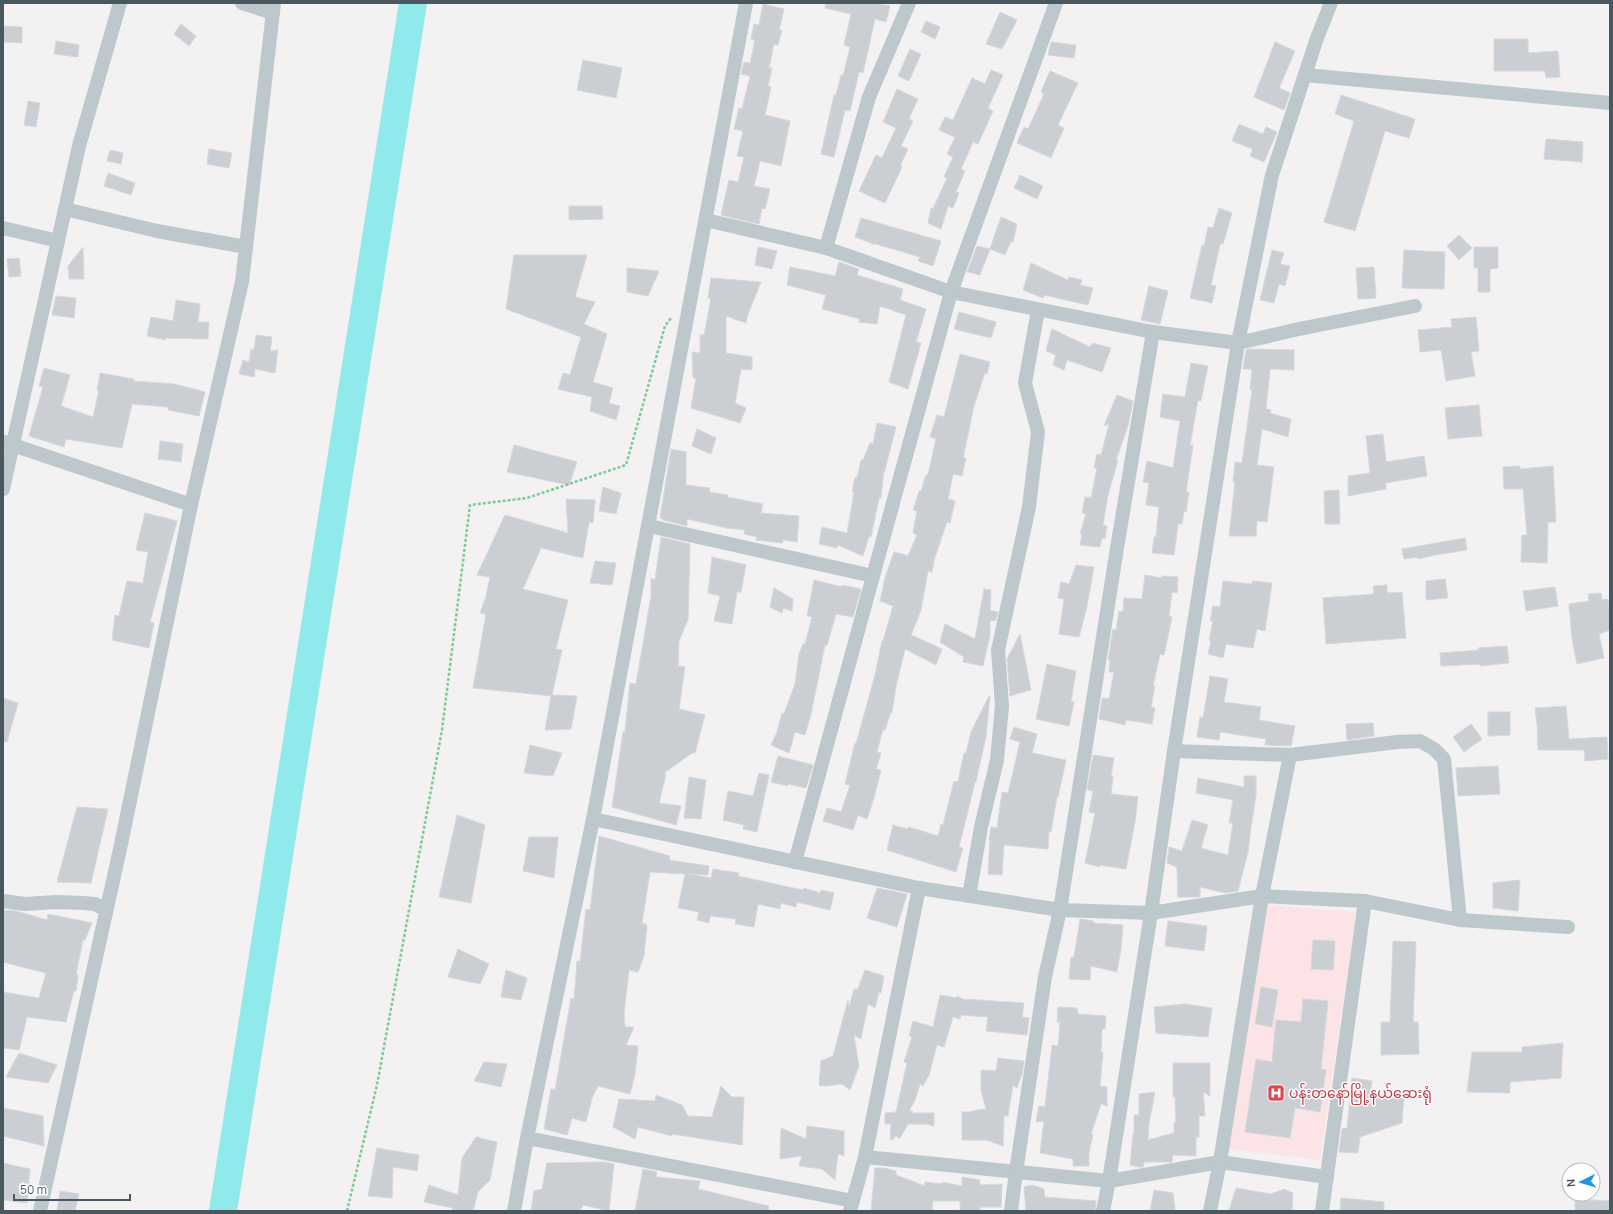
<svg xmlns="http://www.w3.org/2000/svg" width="1613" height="1214" viewBox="0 0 1613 1214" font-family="Manrope,'Noto Sans Myanmar',sans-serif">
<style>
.medical{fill:#fbe3e6}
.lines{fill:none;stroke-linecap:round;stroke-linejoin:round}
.river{stroke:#90e9ea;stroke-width:28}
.building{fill:#cbcfd3;stroke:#d5d8dc}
.path{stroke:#7acc94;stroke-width:2.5;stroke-dasharray:3 2;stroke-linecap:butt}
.minor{stroke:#bdc8cd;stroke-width:14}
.labels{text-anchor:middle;stroke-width:3;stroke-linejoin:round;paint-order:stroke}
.health-label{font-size:14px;fill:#be3a42;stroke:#fff;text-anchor:start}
</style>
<rect width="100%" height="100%" fill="#f3f1f1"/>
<path class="medical" d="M1267,905l89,7 -36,248 -93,-11z"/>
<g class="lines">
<path class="river" d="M223,1211l190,-1208"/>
</g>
<g class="building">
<path d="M826,3h49l15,3 -4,16 -11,-3 -12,54 -4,-1 -9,39 -5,-1 -11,47 -13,-3 13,-59h2l5,-20 2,1 7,-29 -6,-2 7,-31 -26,-6z"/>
<path d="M763,4l21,5 -5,21h3l-4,15 -4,-1 -5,24h3l-4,18 3,1 -6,28 25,6 -9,45 -21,-5 -6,25 16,3 -5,20 -3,-1 -3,16 -38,-9 8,-35 9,2 6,-25 -7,-1 6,-25 -9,-2 5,-21 3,1 8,-33 -9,-2 3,-12 6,1 5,-23 -4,-1 3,-15 5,1z"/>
<path d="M1000,12l17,8 -15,29 -16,-5z"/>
<path d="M926,21l14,6 -5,12 -14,-7z"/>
<path d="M181,24l15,12 -7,10 -15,-12z"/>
<path d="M3,26l19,1v16l-19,-1z"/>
<path d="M1494,39h34v14l30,-2 2,26 -14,1 -1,-7h-51z"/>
<path d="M56,41l23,4 -1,12 -24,-3z"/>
<path d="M1051,42l25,3 -2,13 -26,-3z"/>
<path d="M1275,42l20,9 -16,37 11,5 -6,17 -30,-13z"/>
<path d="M910,49l11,5 -12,27 -11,-5z"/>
<path d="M583,60l39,8 -6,30 -39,-8z"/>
<path d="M991,70l12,5 -15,33 5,3 -15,33 -5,-2 -12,27 4,2 -9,21 3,1 -6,15 -5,-2 -7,23 -13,-6 3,-15 2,1 14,-31 -3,-1 9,-20 -6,-3 8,-17 -16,-7 6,-13 8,3 19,-42 13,6z"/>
<path d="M1050,71l28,12 -20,42 6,3 -13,30 -34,-15 7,-16 4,2 16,-35 -3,-2z"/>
<path d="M897,89l21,10 -9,20 4,2 -12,25 7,3 -8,17 2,1 -17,36 -26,-12 17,-36 6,3 14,-30 -13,-6z"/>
<path d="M1341,95l74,24 -6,19 -24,-7 -30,100 -31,-9 30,-101 -19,-7z"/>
<path d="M28,101l12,2 -4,24 -12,-2z"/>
<path d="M1239,124l24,10 3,-7 11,5 -13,30 -14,-6 3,-7 -21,-8z"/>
<path d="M1546,139l37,3 -1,20 -38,-3z"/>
<path d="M209,149l23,4 -3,15 -22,-4z"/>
<path d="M110,150l13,3 -2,11 -14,-3z"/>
<path d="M108,173l27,10 -4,12 -27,-9z"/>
<path d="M1020,175l23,11 -6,13 -23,-11z"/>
<path d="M569,206h33l1,13 -34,1z"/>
<path d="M1219,208l13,5 -9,31h-3l-9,41 5,1 -4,17 -22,-5 12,-53 2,1 4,-19 5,1z"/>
<path d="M1001,217l16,7 -4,18 -2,-1 -6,14 -15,-6z"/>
<path d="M861,218l80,23 -8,25 -15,-5 2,-4 -44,-13h-5v-1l-16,-6z"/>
<path d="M1459,235l13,13 -13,12 -12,-14z"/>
<path d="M977,246l13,3 -10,26 -13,-3z"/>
<path d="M83,247l1,32h-15l-1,-13z"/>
<path d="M758,247l19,4 -5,18 -17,-4z"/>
<path d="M1474,247h24v21l-8,1v23h-12v-24h-4z"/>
<path d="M1272,250l12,3 -4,11 10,2 -5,20 -6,-2 -5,19 -14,-3z"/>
<path d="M1404,250l41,2 -1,37 -42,-1z"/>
<path d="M514,255h73l-12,42 20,5 -11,22 23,10 -14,48 20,6 -4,15 11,3 -4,14 -26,-9 2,-14 -34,-8 5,-16 7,2 11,-38 -75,-28z"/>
<path d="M19,258l2,18 -12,1 -2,-18z"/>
<path d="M839,262l20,7 -2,6 46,14 -3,11 26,9 -10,33 5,1 -13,46 -19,-7 17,-67 -26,-9 -3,18 -18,-2 1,-3 -38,-10 4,-14 -39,-10 3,-18 45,9z"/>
<path d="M1031,263l37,17 1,-3 13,3 -2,5 13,3 -5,17 -44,-10 -1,3 -20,-8z"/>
<path d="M1374,267l2,31 -18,1 -2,-31z"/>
<path d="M627,268l32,3 -11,25 -21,-4z"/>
<path d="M711,278l50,4 -13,32 -2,9 -20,-7v37l26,4v13l-11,-1 -6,34 11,5 -6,15 -49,-15 5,-30h-3l-1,-26 8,1v-18h4l7,-36 -3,-1z"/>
<path d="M1149,286l19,5 -8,33 -19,-4z"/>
<path d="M56,296l20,2 -2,20 -22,-3z"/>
<path d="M176,300l24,4 -2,18h11l-1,17 -42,-1v2l-19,-4 4,-19 22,4z"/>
<path d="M959,312l37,10 -5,16 -37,-9z"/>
<path d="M1476,317l3,34 -8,1 4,24 -29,5 -5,-31 -21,2 -2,-22 34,-3 -1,-8z"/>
<path d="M1052,329l38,18 3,-4 18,5 -9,24 -35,-12 -3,10 -11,-5 3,-10 -10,-4z"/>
<path d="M256,335l16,2 -2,14 8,-1 -3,23 -20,-4 -1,8 -15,-3 4,-14 6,2 2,-13 3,1z"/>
<path d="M1249,349l45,1v20l-24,-1 -4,40 5,1 -1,3 21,6 -3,18 -26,-8 -5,36 17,2 -7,55 -10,-1 -1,15h-27l6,-54h-2l2,-20 7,1 10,-73 -2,-1 2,-20h-9l3,-19z"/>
<path d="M960,354l30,8 -3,12 -2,-1 -11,33 -11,52h3l-4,18 -9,-2 -5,25 7,2 -5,22 -3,-1 -13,38 -2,12 -4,-1 -7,39 -10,25 31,14 -6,16 -31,-16 -9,37 -4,27 -1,-1 -6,18 -2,-1 -6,23 4,1 -5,16 5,1 -7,28 -7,21 -9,-4 -5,15 -30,-9 4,-13 14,4 9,-27 -5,-1 10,-41 1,1 19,-69 7,-34h1l10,-35 -13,-5 5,-23 9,-26 14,4 9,-21 -4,-2 4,-22 -4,-1 6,-19h2l5,-16h2l8,-36 -6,-2 7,-22 7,2z"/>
<path d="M1191,363l17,3 -7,35 -3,-1 -8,45h3l-7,47h3l-3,20 -2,-1 -2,13h-4l-4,31 -22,-2 2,-16h2l3,-30 -13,-2 3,-22 -6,-1 4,-21 26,7 7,-47 -20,-4 3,-23 22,3z"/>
<path d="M44,368l26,7 -9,31 32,11 6,-27h-2l3,-17 34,6 -1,2 41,3 31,8 -6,24 -31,-6v-3l-36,-3 -10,44 -56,-9 -2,8 -35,-11 14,-49 -4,-1z"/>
<path d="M1117,395l16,6 -5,25 -12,34h2l-10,35 -5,30 4,1 -2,13 -3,-1 -2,9 -20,-2 2,-11h-2l6,-20 -4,-1 3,-16 6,1 6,-30h-3l3,-14 4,1 8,-31 -5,2z"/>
<path d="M1479,405l3,31 -34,3 -3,-31z"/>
<path d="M877,423l19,4 -13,50 -2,21h-2l-8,39 -2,-1 -6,20 -25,-11 -1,3 -18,-4 3,-17 25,6 7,-41h-2l3,-14h2l4,-18h2l7,-17 3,1z"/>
<path d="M697,429l19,9 -5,16 -19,-8z"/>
<path d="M1383,434l3,28 38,-6 3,20 -41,7v6l-38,7v-20l22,-3 -4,-37z"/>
<path d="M160,441l23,3 -2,18 -23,-3z"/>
<path d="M514,445l63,17 -8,23 -62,-13z"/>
<path d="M671,449l15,3v33l24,3 -1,4 19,3 -1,2 36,7 -2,9 38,3 -2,26 -14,-2 -1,3 -26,-3 1,-3 -13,-3 1,-4 -18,-2 -40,-9v7l-24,-6v-1l-3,-1z"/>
<path d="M1520,466v3l33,-3 3,56h-8l-1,41 -26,-1 1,-27h5l-4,-46h-19l-1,-22z"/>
<path d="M603,487l18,6 -5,21 -17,-3z"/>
<path d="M1339,490l1,34h-15l-1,-33z"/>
<path d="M566,499l29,1 -2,23 -4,-1 -6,36 -42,-10 -18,41 45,11 -12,49 6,1 -10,45 25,1 -6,33 -26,1 6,-34 -78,-8 13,-74 -6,-1 6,-17 4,-19 -13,-2 28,-60 63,18z"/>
<path d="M145,513l32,8 -27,101 4,1 -5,25 -37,-8 3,-25 4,1 8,-35 16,2 5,-31 -12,-2z"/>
<path d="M661,537l29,7 -2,75 -9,22 -1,25 7,1 -6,42 26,6 -10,38h-3l-29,21h3l-7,29 22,3 -5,19 -64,-18 11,-75h2l5,-49 6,1 15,-88v-18l4,2z"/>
<path d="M1465,538l2,12 -32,5 -17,4 -1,-2 -13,2 -2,-10z"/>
<path d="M712,557l34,8 -5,27h-4l-5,32 -18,-3 6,-25 -12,-3z"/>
<path d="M595,561l21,2 -4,22 -22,-2z"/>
<path d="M1076,565l18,2 -7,39 -8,31 -20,-3 5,-35 -6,-1 3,-16 8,2z"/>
<path d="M1145,575l17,3v-2l16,1 -1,16 -5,-1 -3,24 3,1 -8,38 -4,-1 -7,32h2l-4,21 4,1 -3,16 -26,-4 -1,5 -26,-6 3,-21 7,1 5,-27h-5l1,-12h-2l5,-31 3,1 3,-19 4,1 1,-14 18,1z"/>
<path d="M1445,579l3,19 -22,2v-19z"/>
<path d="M814,580l27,7 1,-2 19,4 -8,28 -17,-3 -9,31h-2l-14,69 -6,21 -10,-3 -6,21 -18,-8 6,-13 5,-19 2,1 11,-30 4,-30 4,-10h2l7,-27 -5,-1z"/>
<path d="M1223,581l29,3v-3l20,2 -7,48 -8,-2 -4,19 -27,-4 -3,14 -15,-4 3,-13 -2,-1 4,-19h-3l3,-15 7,1z"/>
<path d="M1387,585v8l15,-1 4,46 -80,6 -3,-46 51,-4 -1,-8z"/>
<path d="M1555,587l3,19 -32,5 -3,-20z"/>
<path d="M774,588l19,11 -1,12 -9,-3 -1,5 -12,-6z"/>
<path d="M984,589l7,1 -1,20 8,2 -2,8 -6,1v14l-7,31 -20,-4 1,-5 -24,-15 5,-18 30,15z"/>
<path d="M1601,593l1,7 6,-1 2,13v18l-11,4 5,24 -27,6 -5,-25 -3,-35 20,-3 -1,-7z"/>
<path d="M1020,634l11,56 -21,6 -3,-37z"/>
<path d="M1507,646l2,17 -29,3v-2l-39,2 -1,-13 39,-3 -1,-2z"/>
<path d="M1047,664l29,7 -5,30 3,1 -5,24 -33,-7z"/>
<path d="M1210,676l18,3 -4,23 37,5 -2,13 36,6 -4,20 -26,-1 1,-6 -46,-7 -1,8 -22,-3 3,-20 3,1z"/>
<path d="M989,696h1l-4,40 -10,46h-1l-12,49 -4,16 4,1 -7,24 -69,-22 6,-25 15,4 1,-2 29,9 3,-12 2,1 11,-44 4,1 6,-29h2l5,-21z"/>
<path d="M3,698l15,5 -11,39h-4z"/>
<path d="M1566,706l3,33 38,-2 1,22 -23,2 -1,-11h-46l-1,-27 -2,-15z"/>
<path d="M1488,712h22v23l-22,1z"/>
<path d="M1373,723l1,13 -27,4 -1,-16z"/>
<path d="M1471,724l11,15 -18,13 -11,-15z"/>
<path d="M1014,727l23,7 -5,19 34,7 -8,37h-1l-6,35 -2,-1 -1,18 -44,-4 -2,30 -14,-1 2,-34h-1l2,-13 6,1 5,-36 6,1 12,-51 -10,-3z"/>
<path d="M530,745l32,8 -9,23 -29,-3z"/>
<path d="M1093,755l21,3 -3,18h2l-2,18 27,3 -3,25 -9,47 -26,-4v2l-15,-4 10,-50 -6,-1 4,-21 -6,-1z"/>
<path d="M778,756l35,9 -7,23 -18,-4v2l-17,-4z"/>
<path d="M1498,766l2,28 -42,2 -2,-28z"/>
<path d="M759,773l10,2 -12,57 -14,-3 1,-4 -21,-5 5,-29 25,5z"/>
<path d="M1244,776h12v19l-5,32 -3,25 -10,39 -13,2 -25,-6v10h-22l-1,-30 -10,-4 2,-16 13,4 10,-31 16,5 -7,23 27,7 5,-32h-4l4,-23 -37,-7 2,-15 46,9z"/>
<path d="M689,777l17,3 -5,39 -17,-1z"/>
<path d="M77,807l31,2 -17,74 -34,-1z"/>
<path d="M457,815l28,10 -14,78 -32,-6z"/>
<path d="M599,836l71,20 -1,4 40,6 -1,9 -20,-1 23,4 2,-9 26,4 -1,3 65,14 1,-2 16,5 1,-3 13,3 -4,17 -33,-8 -1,5 -15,-4 -1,6 -22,-5 -4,23 -19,-3 1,-5 -26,-3 -1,7 -12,-3 2,-8 -21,-4 7,-34 -35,-2 -8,51 5,2 -3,31 -6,16 -9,-2 -5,44 1,13h9l-8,18 12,1 -3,28 -5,20 -32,-8 -6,12 -6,24 -14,-4 -5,17 -23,-6 7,-40 4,1 16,-92 3,1 3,-38 3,1 6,-53 4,1z"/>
<path d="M529,837h29l-4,41 -31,-7z"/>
<path d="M1520,880l-2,31 -25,-3v-25z"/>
<path d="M877,888l30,6 -10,33 -30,-9z"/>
<path d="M3,910l13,1 31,9 1,-6 44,9 -7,17h-2l-7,35h2l-2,16h-2l-8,31 -39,-5 -8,33 -16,-2v-56l36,6 7,-25 -43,-11z"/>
<path d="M1080,919l14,2 -1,2 30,2 -2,24 -4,23 -26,-6 -1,14 -21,-1 2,-22h3z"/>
<path d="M1168,921l39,5 -3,25 -39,-5z"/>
<path d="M1313,940l22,1 -2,29 -22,-1z"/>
<path d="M1393,941l23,1 -3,80h5l1,32 -38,1v-33h9z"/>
<path d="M458,949l31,15 -9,20 -32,-7z"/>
<path d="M506,970l21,8 -6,22 -20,-3z"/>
<path d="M865,970l19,6 -3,17 -2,-1 -4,16 -7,-4 -7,35 -7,-4 5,31 -9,24 -8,-6 -16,2 -7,-1 2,-24 12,-5 15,-56 1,7 5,-18h4z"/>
<path d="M1261,987l17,3 -6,37 -17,-3z"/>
<path d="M940,995l17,3v-2l6,3 61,4 -2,14 7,1 -2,17 -41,-4 2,-14 -27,-2 -1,4 -7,-2 -9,30 -7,-2 -8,30 -6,11 -3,-2 -5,16 -6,11h3v2h22v13l-8,-2h-18l-8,14 -5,-2 -2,4 -3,-1 1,-15h-6v-11l11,-1 11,-49 -3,-1 8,-25 -3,-1 4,-15 20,6z"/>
<path d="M1303,999l25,2 -7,68 5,1 -6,42 -25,-4 -5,30 -45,-6 11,-73 16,3 4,-42 25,2z"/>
<path d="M1185,1004l27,4 -4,29 -52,-4 -2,-26z"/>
<path d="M1058,1007l19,1 1,6 28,2 -1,13h-3l-1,23h2l-3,34 7,1v19l-6,-2 -10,30 2,1 -4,18v13h-16v-7l-33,-6 4,-32 -8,1 3,-16 6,1 7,-62 6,1 2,-24h-3z"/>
<path d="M1563,1043l-2,35 -51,4v11l-43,-1 5,-40h50v-5z"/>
<path d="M19,1053l38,12 -9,18 -42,-6z"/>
<path d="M998,1058l26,3 -2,13 -5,14 -4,-3 -5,31h-4l-1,30 -17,-6h-24v-28h11l-2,-1 15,-2 -5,-19v-20l15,1z"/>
<path d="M484,1062l23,2 -6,23 -27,-6z"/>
<path d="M1173,1063h37v33l-7,-4 2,24h-6v21h-3v19l-23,-1 -1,7h-28l-1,5h-4l-9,-2 3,-31h1v-19h5v-21l16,-2 -6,31 -1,17 26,-7v-11h2l-1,-25h-2z"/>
<path d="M1352,1078l20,3 -2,14 34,1 -2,27 -42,14 -2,16 -19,-1 3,-23 5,-1z"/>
<path d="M721,1086l11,11h12l-2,48 -70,-11v2l-34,-9 -3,12 -22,-12 6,-28 36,2 1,-6 26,10 6,11 24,1z"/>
<path d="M3,1108l40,8 1,30 -41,-10z"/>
<path d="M807,1126l37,5v25l-6,-2 -3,26 -13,-11 -23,-3 3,-10 -22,3 1,-31 25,11z"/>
<path d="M476,1137l21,5 -7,38 -12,12 -5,19h-21l1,-3 -29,-6 5,-17 29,10 4,-37z"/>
<path d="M377,1148l42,7 -2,16 -24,-4 -1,31 -24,-2z"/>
<path d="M605,1162l9,2 -5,47 -26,-6 -3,6h-49l3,-20 8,-2 5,-26z"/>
<path d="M3,1163l27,6 -3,34 -24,-3z"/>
<path d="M875,1168h10l11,3v4l29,11v-4l17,2v-2l20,4v-9l18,3v5l22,-1 -1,23h-21v4h-20v-10h-27l-1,10h-61z"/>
<path d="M643,1169l14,3 -1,5 44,4 -2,8 71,17 -1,5h-133z"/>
<path d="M1032,1185l12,4 1,8 51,4 -1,10h-69l-2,-24z"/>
<path d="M1236,1188l35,6 13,-5 9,4 -1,18h-63z"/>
<path d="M1154,1190l19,3 2,18h-25z"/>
<path d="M60,1191l19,3 -4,17h-18z"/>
<path d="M1341,1198l43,4v9h-44z"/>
<path d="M1575,1199l35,2v10h-35z"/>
</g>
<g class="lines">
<path class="path" d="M347,1211l30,-126 65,-355 28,-225 57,-7 99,-33 39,-139 7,-9"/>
<g class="minor">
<path d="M242,3l31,10"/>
<path d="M1305,75l305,28"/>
<path d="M65,209l92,22 89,16"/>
<path d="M706,220l120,28 125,44 202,40 85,11 61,-14 116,-23"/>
<path d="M3,228l55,13"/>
<path d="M826,248l43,-151 40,-94"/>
<path d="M4,442l187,63"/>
<path d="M3,489l76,-343 41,-143"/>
<path d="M649,526l224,50 -78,286"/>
<path d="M873,576l78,-284 105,-289"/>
<path d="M1174,751l116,4 107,-13 23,-1 14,8 10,10 16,161"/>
<path d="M593,819l326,69 141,22 91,3 111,-17 103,5 95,19 108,7"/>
<path d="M969,896l12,-69 16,-67 5,-54 -4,-56 31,-143 9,-75 -13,-49 13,-73"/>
<path d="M3,901l22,3 31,-2 27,1 12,1 11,6"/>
<path d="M527,1138l326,63"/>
<path d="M865,1157l244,24 111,-19 107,15"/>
<path d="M40,1211l80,-362 71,-344 51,-223 32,-279"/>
<path d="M514,1211l13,-73 66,-319 153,-816"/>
<path d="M850,1211l15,-54 54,-269"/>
<path d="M1011,1211l5,-39 29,-195 15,-67 57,-362 36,-216"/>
<path d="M1103,1211l6,-30 42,-268 23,-162 64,-408 34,-168 45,-137 14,-35"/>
<path d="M1210,1211l10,-49 42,-266 28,-141"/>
<path d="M1322,1211l43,-310"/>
</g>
</g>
<defs>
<g id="hospital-square" transform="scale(0.9)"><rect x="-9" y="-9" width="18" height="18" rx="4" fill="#e0444e" stroke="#fff"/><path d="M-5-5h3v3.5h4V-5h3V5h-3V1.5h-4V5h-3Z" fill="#fff"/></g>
</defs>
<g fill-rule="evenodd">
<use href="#hospital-square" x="1276" y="1093"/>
</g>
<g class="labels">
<g class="health-label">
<text x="1289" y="1098">ပန်းတနော်မြို့နယ်ဆေးရုံ</text>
</g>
</g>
<rect width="1613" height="1214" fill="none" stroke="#49585e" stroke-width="8"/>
<g transform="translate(1581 1182) rotate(265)"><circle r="19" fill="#ffffff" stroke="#b6bcbf"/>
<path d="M0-3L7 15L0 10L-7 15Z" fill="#1f98df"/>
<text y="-6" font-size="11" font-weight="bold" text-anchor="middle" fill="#49585e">N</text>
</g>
<path d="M14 1194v6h116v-6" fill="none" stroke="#49585e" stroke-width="2"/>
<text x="20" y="1194" font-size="12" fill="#49585e" stroke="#ffffff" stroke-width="3" paint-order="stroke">50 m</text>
</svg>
